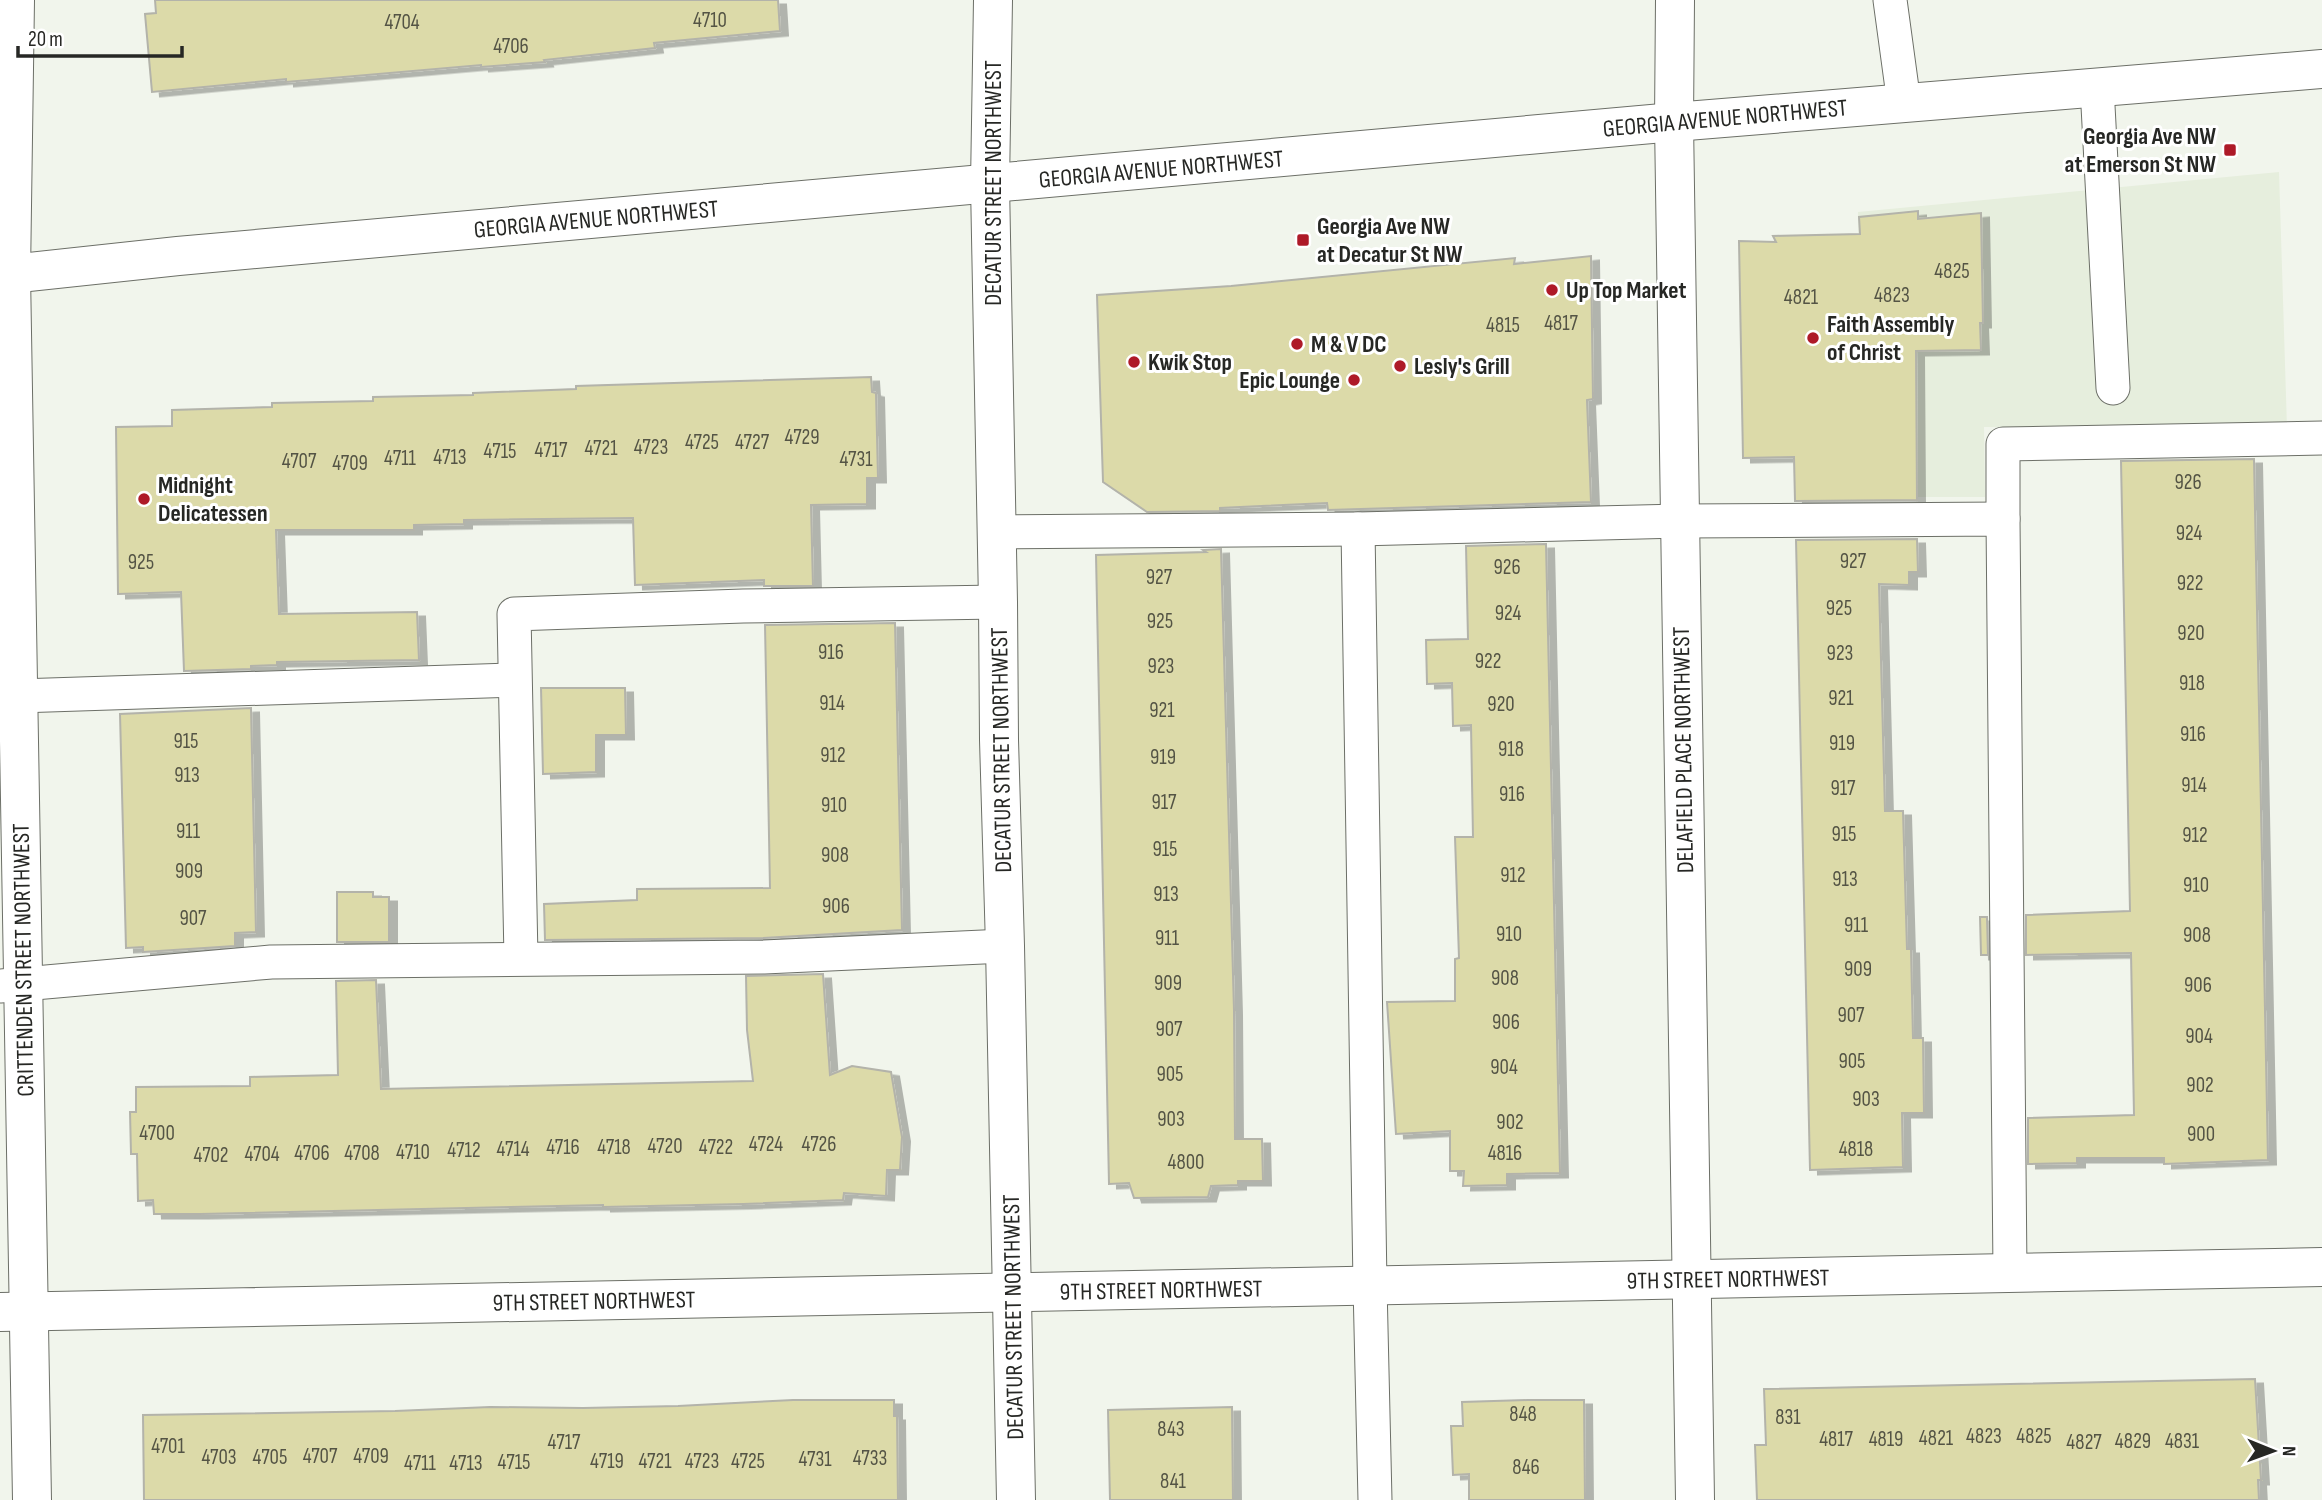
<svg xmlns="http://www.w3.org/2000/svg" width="2322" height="1500" viewBox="0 0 2322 1500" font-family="'Sofia Sans Condensed',sans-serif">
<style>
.built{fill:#e6eedd}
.building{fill:#dcdaa9;stroke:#b3b3aa;stroke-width:2;filter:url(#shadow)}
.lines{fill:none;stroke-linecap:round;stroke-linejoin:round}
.service-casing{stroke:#6c6f67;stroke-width:35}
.minor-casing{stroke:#6c6f67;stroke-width:40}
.trunk-casing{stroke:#6c6f67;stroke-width:40}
.service{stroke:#fff;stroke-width:33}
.minor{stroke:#fff;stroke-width:38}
.trunk{stroke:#fff;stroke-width:38}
.poi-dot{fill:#ae1a28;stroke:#fff;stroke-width:2.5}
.labels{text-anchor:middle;stroke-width:6;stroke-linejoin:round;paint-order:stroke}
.number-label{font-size:21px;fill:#545445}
.street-label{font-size:24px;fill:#262724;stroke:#fff}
.poi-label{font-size:24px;font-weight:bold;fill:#262724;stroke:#fff;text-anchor:start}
</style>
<defs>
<filter id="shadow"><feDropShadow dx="8" dy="4.5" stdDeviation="0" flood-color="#0004"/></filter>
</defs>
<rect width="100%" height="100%" fill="#f1f5ec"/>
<path class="built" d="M2279,172l8,256 -303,-1 1,70h-121l-6,-285z"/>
<g class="building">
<path d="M155,0h623l2,31 -126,12 1,5 -111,12 1,2 -64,5v-2l-195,17v-3l-134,13 -7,-78 11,-1z"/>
<path d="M1918,211v8l63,-6 2,110h-3l1,27 -65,1 1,149 -122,1 -1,-44 -51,1 -4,-217 37,1 -3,-6 87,-2 -1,-17z"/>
<path d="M1591,256l2,143 -6,1 4,102 -263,8 -1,-7 -107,5v3l-73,1 -44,-30 -6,-187 134,-9 284,-28 -1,6z"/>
<path d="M871,377l1,15 4,1 2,85h-11v26l-56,1 2,81h-49v-6l-129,5 -2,-67 -169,2v4l-50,1v5h-138l3,84 138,-2 2,48 -142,2v3l-26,1v3l-67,2 -3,-79 -63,2 -2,-167 56,-1v-16l100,-3v-4l101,-2v-4l100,-2v-2l103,-4v-3z"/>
<path d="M2254,459l14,701 -104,4v-6h-87v5l-49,1v-46l106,-3 -3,-162 -105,2v-40l104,-4 -9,-450z"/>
<path d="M1917,539l1,33h-9v13l-30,-1 6,227h18l4,138h4l2,89h10l1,75h-22l1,54 -93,3 -14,-630z"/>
<path d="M1546,544l14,629 -53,1v11l-44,1 1,-15h-14v-40l-54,3 -9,-132 68,-1v-42l4,-1 -4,-121h18l-2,-112 -18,1 -1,-43 -25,1 -1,-44 42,-1 -2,-93z"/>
<path d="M1221,549l13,461 1,129h27l1,42h-25v4l-27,1 -3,11 -74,1 -5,-15 -20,1 -13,-629 110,-3 -3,-2z"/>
<path d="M895,623l7,307 -139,8 -218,2 -1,-36 93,-4v-11l133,-1 -5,-263z"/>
<path d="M541,688h84l1,47h-30v37l-53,2z"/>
<path d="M251,708l5,224 -21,1v13l-92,6v-5l-17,1 -6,-234z"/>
<path d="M337,892h36v5h16v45h-52z"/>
<path d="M1980,917h7l1,38h-7z"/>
<path d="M823,974l7,101 22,-9 39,6 11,65 -2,33h-13l-1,26 -42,-3 -1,7 -100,4 -140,3v-2l-403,9h-46l-1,-14 -15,1 -1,-47h-6l-1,-42h6v-25l114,-1v-9l88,-2 -2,-94 40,-1 5,109 372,-8 -6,-51 -1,-54z"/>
<path d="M2255,1379l6,101h-3l1,20h-502l-2,-55h11l-2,-56z"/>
<path d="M793,1400h101v16h3l1,84h-754l-1,-85 252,-4 95,-4 93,1 95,-2z"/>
<path d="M1528,1400h56l1,100h-116v-26l-16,1 -2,-49h12l-1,-24z"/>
<path d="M1232,1407l1,93h-123l-2,-90z"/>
</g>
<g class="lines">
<g class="service-casing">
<g id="service">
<path d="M1890,0l14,103"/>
<path d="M2097,87l16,301"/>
<path d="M2003,519v-75l319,-6"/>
<path d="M1358,529l12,756 5,215"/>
<path d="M997,532l361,-3 322,-8 323,-2 7,754"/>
<path d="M18,696l496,-16"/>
<path d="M521,958l-7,-344 229,-8 255,-4"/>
<path d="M0,986l271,-24 493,-5 241,-11"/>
</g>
</g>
<g class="minor-casing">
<g id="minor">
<path d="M15,0l-4,274 21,1226"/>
<path d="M993,0l-3,184 8,418 1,138 6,206 11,554"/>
<path d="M1675,0l-1,122 21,1378"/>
<path d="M0,1312l2322,-45"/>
</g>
</g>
<g class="trunk-casing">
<path id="trunk" d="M0,275l178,-19 1496,-134 648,-53"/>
</g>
<use href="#service" class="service"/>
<use href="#minor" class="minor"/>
<use href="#trunk" class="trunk"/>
</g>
<g class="poi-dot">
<rect x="2223" y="143" width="14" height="14" rx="3.5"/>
<rect x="1296" y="233" width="14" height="14" rx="3.5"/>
<circle cx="1552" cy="290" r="7"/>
<circle cx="1813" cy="338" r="7"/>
<circle cx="1297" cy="344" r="7"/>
<circle cx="1134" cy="362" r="7"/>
<circle cx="1400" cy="366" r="7"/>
<circle cx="1354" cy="380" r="7"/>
<circle cx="144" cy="499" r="7"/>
</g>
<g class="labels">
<g class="number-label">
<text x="710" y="27">4710</text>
<text x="402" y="29">4704</text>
<text x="511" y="53">4706</text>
<text x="1952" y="278">4825</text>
<text x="1892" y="302">4823</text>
<text x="1801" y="304">4821</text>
<text x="1561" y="330">4817</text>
<text x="1503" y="332">4815</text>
<text x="802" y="444">4729</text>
<text x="702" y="449">4725</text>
<text x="752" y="449">4727</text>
<text x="651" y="454">4723</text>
<text x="601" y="455">4721</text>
<text x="551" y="457">4717</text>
<text x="500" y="458">4715</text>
<text x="450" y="464">4713</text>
<text x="400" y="465">4711</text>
<text x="856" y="466">4731</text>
<text x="299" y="468">4707</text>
<text x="350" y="470">4709</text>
<text x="2188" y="489">926</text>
<text x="2189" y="540">924</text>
<text x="1853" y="568">927</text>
<text x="141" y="569">925</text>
<text x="1507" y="574">926</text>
<text x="1159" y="584">927</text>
<text x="2190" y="590">922</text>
<text x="1839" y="615">925</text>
<text x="1508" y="620">924</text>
<text x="1160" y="628">925</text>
<text x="2191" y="640">920</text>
<text x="831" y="659">916</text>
<text x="1840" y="660">923</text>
<text x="1488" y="668">922</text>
<text x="1161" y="673">923</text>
<text x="2192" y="690">918</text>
<text x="1841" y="705">921</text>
<text x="832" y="710">914</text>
<text x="1501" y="711">920</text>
<text x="1162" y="717">921</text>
<text x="2193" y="741">916</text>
<text x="186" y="748">915</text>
<text x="1842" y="750">919</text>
<text x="1511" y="756">918</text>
<text x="833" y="762">912</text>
<text x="1163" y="764">919</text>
<text x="187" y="782">913</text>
<text x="2194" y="792">914</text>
<text x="1843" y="795">917</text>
<text x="1512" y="801">916</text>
<text x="1164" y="809">917</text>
<text x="834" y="812">910</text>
<text x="188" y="838">911</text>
<text x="1844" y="841">915</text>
<text x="2195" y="842">912</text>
<text x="1165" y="856">915</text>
<text x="835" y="862">908</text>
<text x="189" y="878">909</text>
<text x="1513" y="882">912</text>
<text x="1845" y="886">913</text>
<text x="2196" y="892">910</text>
<text x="1166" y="901">913</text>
<text x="836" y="913">906</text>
<text x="193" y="925">907</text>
<text x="1856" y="932">911</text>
<text x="1509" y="941">910</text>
<text x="2197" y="942">908</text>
<text x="1167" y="945">911</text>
<text x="1858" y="976">909</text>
<text x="1505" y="985">908</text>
<text x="1168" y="990">909</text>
<text x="2198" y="992">906</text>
<text x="1851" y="1022">907</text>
<text x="1506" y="1029">906</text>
<text x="1169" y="1036">907</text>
<text x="2199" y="1043">904</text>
<text x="1852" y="1068">905</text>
<text x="1504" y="1074">904</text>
<text x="1170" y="1081">905</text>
<text x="2200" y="1092">902</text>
<text x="1866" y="1106">903</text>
<text x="1171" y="1126">903</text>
<text x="1510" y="1129">902</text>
<text x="157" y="1140">4700</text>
<text x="2201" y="1141">900</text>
<text x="766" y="1151">4724</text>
<text x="819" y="1151">4726</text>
<text x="665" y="1153">4720</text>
<text x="563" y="1154">4716</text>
<text x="614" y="1154">4718</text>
<text x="716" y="1154">4722</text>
<text x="513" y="1156">4714</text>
<text x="1856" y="1156">4818</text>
<text x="464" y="1157">4712</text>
<text x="413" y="1159">4710</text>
<text x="312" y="1160">4706</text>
<text x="362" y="1160">4708</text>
<text x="1505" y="1160">4816</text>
<text x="262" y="1161">4704</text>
<text x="211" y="1162">4702</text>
<text x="1186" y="1169">4800</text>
<text x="1523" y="1421">848</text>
<text x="1788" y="1424">831</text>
<text x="1171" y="1436">843</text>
<text x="1984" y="1443">4823</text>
<text x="2034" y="1443">4825</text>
<text x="1936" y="1445">4821</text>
<text x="1836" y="1446">4817</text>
<text x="1886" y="1446">4819</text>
<text x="2133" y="1448">4829</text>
<text x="2182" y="1448">4831</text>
<text x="564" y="1449">4717</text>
<text x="2084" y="1449">4827</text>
<text x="168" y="1453">4701</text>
<text x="320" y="1463">4707</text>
<text x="371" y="1463">4709</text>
<text x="219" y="1464">4703</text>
<text x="270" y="1464">4705</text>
<text x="870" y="1465">4733</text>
<text x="815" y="1466">4731</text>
<text x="607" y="1468">4719</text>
<text x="655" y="1468">4721</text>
<text x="702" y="1468">4723</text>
<text x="748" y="1468">4725</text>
<text x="514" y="1469">4715</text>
<text x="420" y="1470">4711</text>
<text x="466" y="1470">4713</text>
<text x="1526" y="1474">846</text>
<text x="1173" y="1488">841</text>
</g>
<g class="street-label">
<text transform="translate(1725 118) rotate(-5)" y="8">GEORGIA AVENUE NORTHWEST</text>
<text transform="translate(1161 169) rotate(-5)" y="8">GEORGIA AVENUE NORTHWEST</text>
<text transform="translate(993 183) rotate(-90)" y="8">DECATUR STREET NORTHWEST</text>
<text transform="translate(596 219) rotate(-5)" y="8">GEORGIA AVENUE NORTHWEST</text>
<text transform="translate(1001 750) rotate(-91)" y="8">DECATUR STREET NORTHWEST</text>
<text transform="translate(1683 750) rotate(-91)" y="8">DELAFIELD PLACE NORTHWEST</text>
<text transform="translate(23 960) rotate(-91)" y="8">CRITTENDEN STREET NORTHWEST</text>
<text transform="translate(1728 1279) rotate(-1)" y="8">9TH STREET NORTHWEST</text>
<text transform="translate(1161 1290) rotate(-1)" y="8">9TH STREET NORTHWEST</text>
<text transform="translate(594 1301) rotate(-1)" y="8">9TH STREET NORTHWEST</text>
<text transform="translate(1013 1317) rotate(-91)" y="8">DECATUR STREET NORTHWEST</text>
</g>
<g class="poi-label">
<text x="2216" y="144" text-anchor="end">Georgia Ave NW<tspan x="2216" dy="28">at Emerson St NW</tspan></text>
<text x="1317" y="234">Georgia Ave NW<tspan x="1317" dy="28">at Decatur St NW</tspan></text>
<text x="1566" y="298">Up Top Market</text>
<text x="1827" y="332">Faith Assembly<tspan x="1827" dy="28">of Christ</tspan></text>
<text x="1311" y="352">M &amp; V DC</text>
<text x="1148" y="370">Kwik Stop</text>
<text x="1414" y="374">Lesly's Grill</text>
<text x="1340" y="388" text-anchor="end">Epic Lounge</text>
<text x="158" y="493">Midnight<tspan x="158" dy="28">Delicatessen</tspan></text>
</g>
</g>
<g transform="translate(2273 1451) rotate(91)" stroke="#ffffff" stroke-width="5" paint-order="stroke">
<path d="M0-5L12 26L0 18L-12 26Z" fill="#262724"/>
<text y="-10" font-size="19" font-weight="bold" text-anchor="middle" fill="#262724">N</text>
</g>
<path d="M18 46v10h164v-10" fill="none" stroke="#262724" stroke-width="3.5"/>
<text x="28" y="46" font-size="21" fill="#262724" stroke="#ffffff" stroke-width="5" paint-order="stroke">20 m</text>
</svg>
